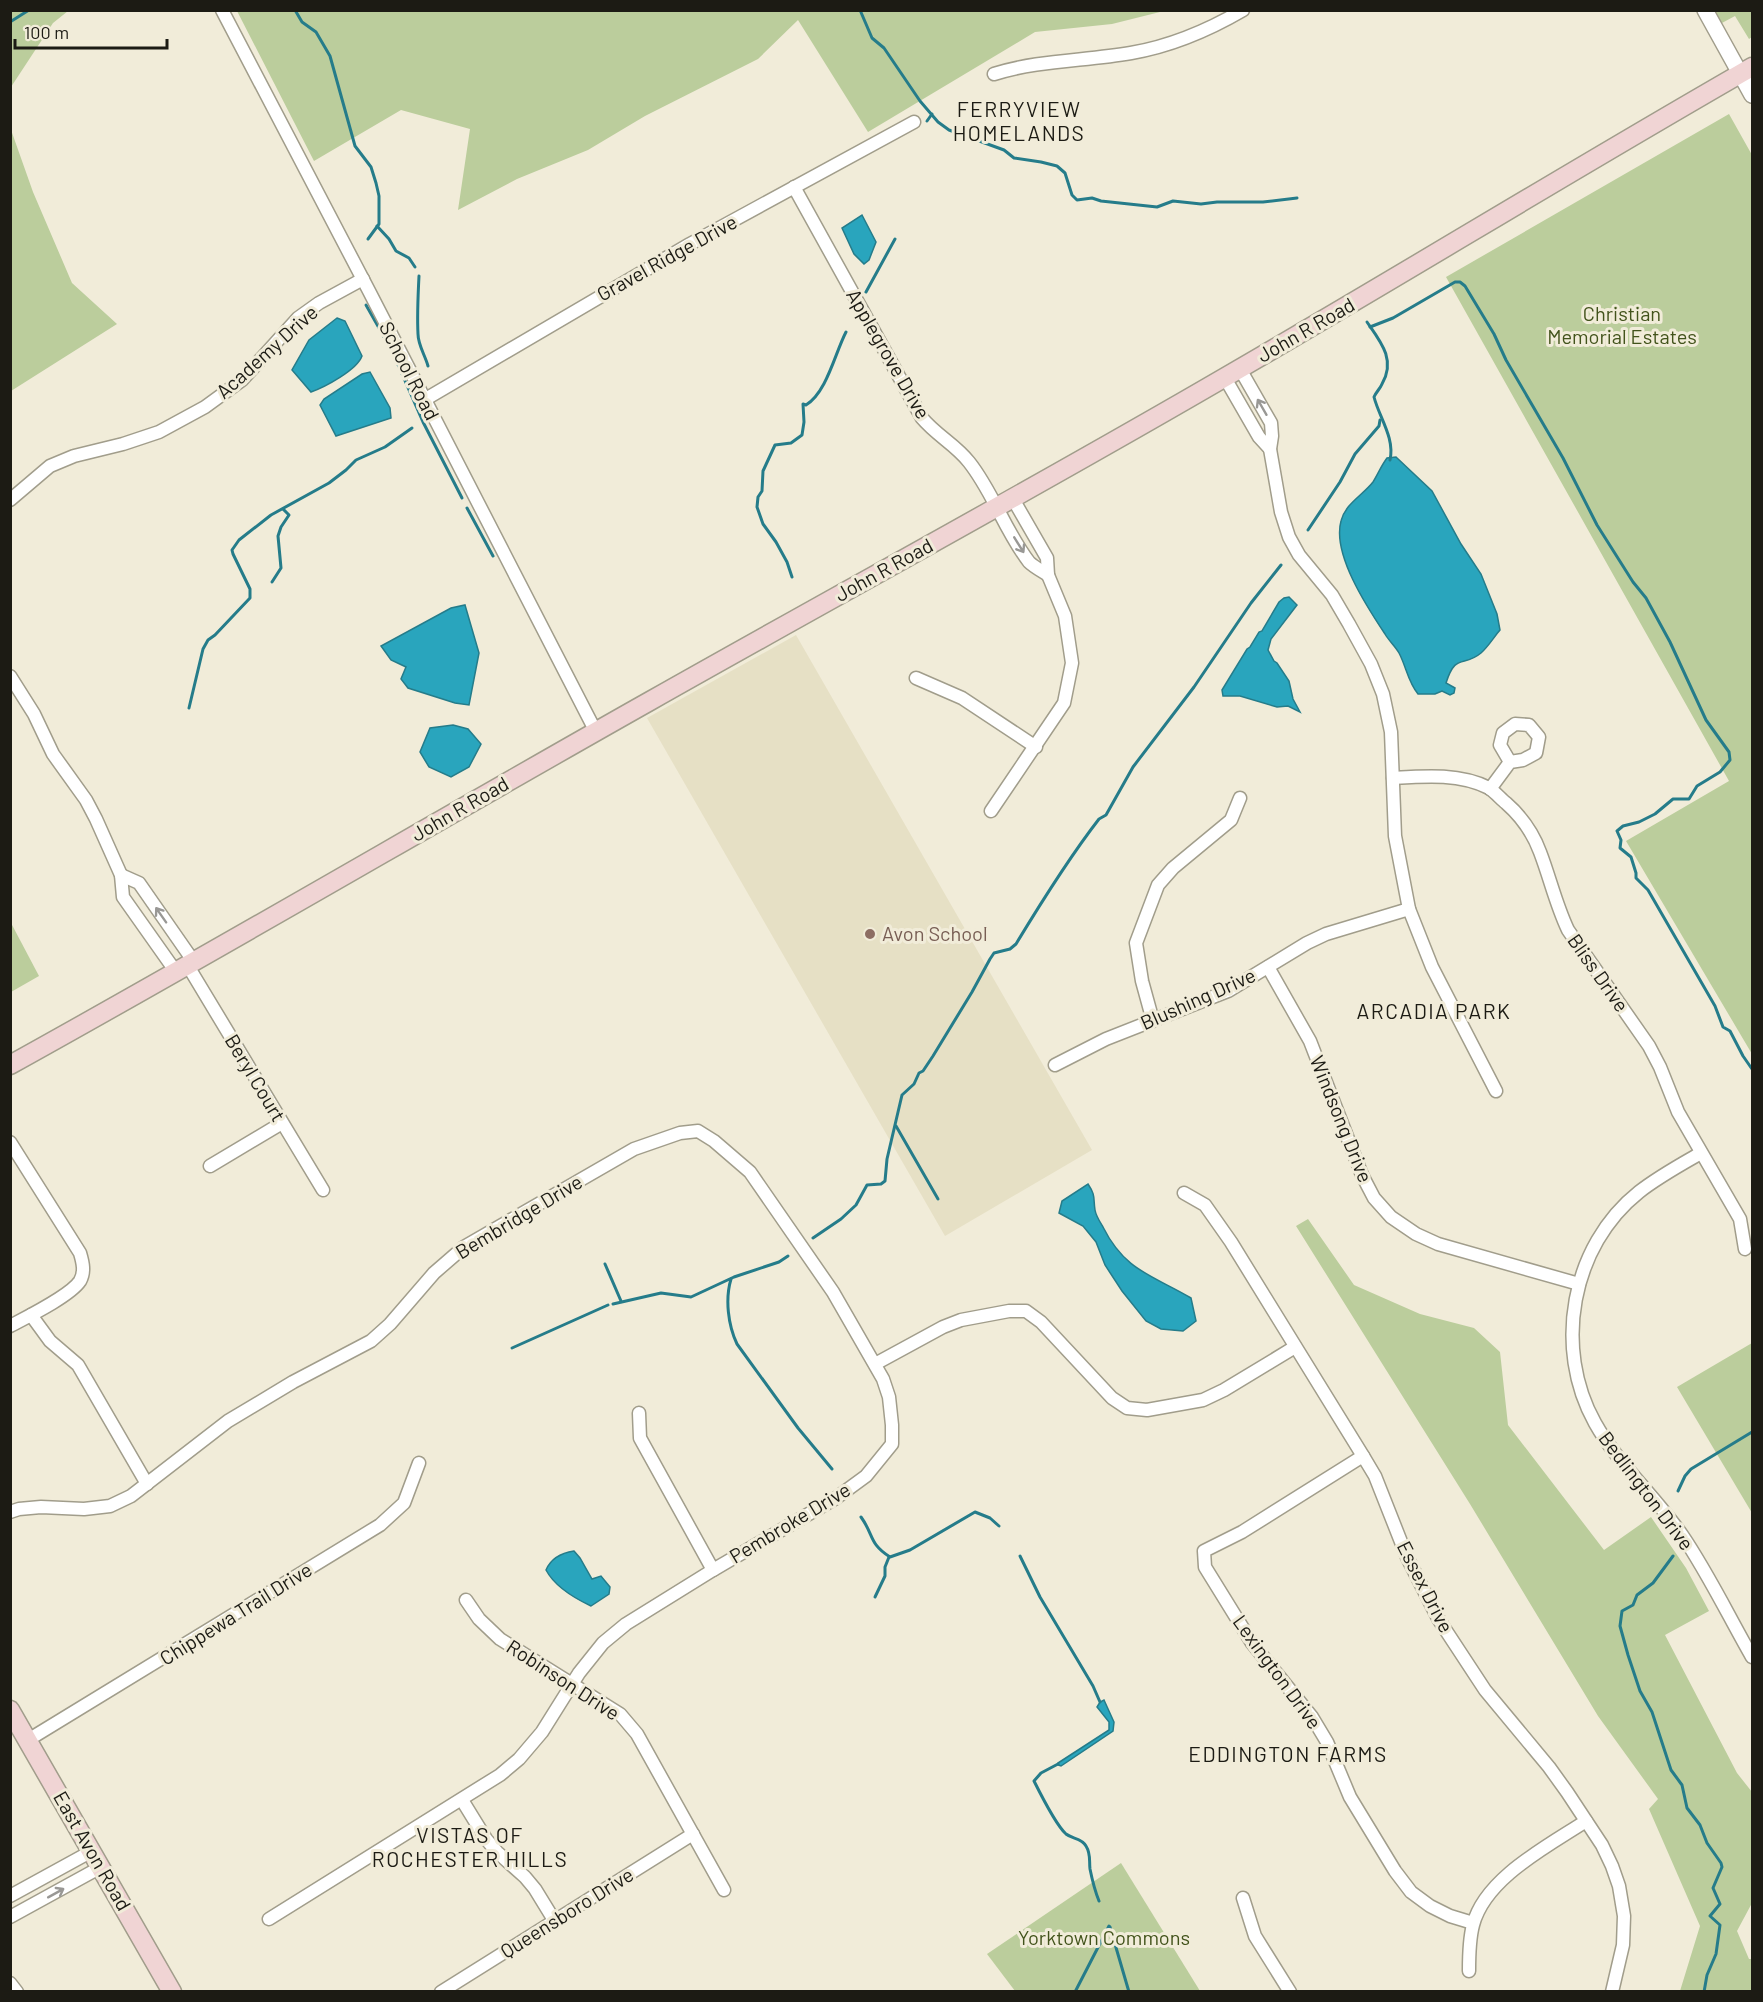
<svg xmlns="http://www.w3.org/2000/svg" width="1763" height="2002" viewBox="0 0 1763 2002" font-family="Barlow,sans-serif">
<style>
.built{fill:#e6e0c5}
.green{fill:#bbcd9c}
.water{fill:#29a5bd;stroke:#257c8a;stroke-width:1.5}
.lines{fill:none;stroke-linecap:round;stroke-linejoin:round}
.stream{stroke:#257c8a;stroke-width:3}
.minor-casing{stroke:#a19d8b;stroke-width:15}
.tertiary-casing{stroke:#a19d8b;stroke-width:18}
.secondary-casing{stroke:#a19d8b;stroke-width:21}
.minor{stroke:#fff;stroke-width:12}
.tertiary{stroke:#fff;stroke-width:15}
.secondary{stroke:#f0d4d4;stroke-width:18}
.oneway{stroke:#999895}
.education-dot{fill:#8d6e63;stroke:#f1ecd9;stroke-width:2}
.labels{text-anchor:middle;stroke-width:6;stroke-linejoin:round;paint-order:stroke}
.street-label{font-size:20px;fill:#1c1b14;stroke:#f1ecd9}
.park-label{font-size:20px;fill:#42531b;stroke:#f1ecd9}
.education-label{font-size:20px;fill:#785e54;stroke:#f1ecd9;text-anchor:start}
.neighbourhood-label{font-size:21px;letter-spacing:1.5px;fill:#1c1b14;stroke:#f1ecd9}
</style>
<rect width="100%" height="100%" fill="#f1ecd9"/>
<path class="built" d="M796,635l296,515 -147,86 -298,-518z"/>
<g class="green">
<path d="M11,10l57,1 -15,12 -42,64z"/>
<path d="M237,11h927l-52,13 -77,8 -167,100 -70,-112 -40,39 -113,57 -57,34 -71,29 -59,31 12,-81 -69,-19 -87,51z"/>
<path d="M1712,11h40v26l-3,2 -14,-23 -15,8z"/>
<path d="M1729,114l23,41v899l-126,-213 103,-60 -283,-504z"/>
<path d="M10,127l23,65 39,91 45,41 -106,67z"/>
<path d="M11,923l28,53 -28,16h-1z"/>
<path d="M1308,1219l46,66 66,29 54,14 26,24 8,73 96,125 47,-33 35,51 23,43 -44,24 72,138 15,19v111l-15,28 12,28h3v32h-72l20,-65 -51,-117 9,-10 -60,-83 -128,-212 -174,-278z"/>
<path d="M1752,1343v170l-75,-126z"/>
<path d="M1121,1863l79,128h-185l-28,-37z"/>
</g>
<g class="water">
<path d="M862,215l14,27 -7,18 -5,4 -10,-10 -12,-26z"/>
<path d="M337,318l8,3 17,35c-5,14 -37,31 -51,36l-19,-22 17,-30z"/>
<path d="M370,372l20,36 1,10 -55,18 -16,-31 4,-6 38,-25z"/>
<path d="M1396,457l36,34 29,53 20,30 16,40 3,16c-6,7 -12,17 -19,23 -18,15 -25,-1 -35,30l9,5 -1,5 -4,2 -8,-4 -7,3h-17c-10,-12 -12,-28 -19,-41 -4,-7 -10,-12 -14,-19 -18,-27 -53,-80 -44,-113 4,-17 22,-26 32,-39 5,-8 8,-16 14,-24z"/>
<path d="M1289,597l8,8 -26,34 -3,11 6,11 3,2 12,18 4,18 7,13 -12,-6 -11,1 -37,-11h-17l-1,-6 25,-41 3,-2 9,-15 3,-1 17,-29 5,-4z"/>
<path d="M465,605l14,48 -10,52 -14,-2 -47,-15 -7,-9 5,-12 -15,-7 -10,-14 70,-38z"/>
<path d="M453,725l15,4 13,15 -12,23 -18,10 -22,-10 -9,-15 10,-24z"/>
<path d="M1088,1184c8,12 5,13 7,26 1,6 5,12 8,17 22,44 49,48 88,71l5,23 -13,10 -22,-2 -15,-8 -24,-30 -17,-26 -9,-23 -13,-16 -24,-13 3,-12z"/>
<path d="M574,1551l6,7 12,21 9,-3 9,11 -1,7 -18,12c-17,-8 -36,-19 -45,-36 5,-12 15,-17 28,-19z"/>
<path d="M1104,1700l10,22 -1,9 -52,35 -3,-1v-2l51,-33v-8l-12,-15 3,-5z"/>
</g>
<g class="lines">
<g class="stream">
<path d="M295,10l7,12 14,10 14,24 25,90 16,21 5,16 3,13v28l-11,15"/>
<path d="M860,10l12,28 12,10 36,53 18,21 11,8 55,20 10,8 27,4 16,4 8,7 7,22 5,5 15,-2 9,3 56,6 16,-6 28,3 16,-2h46l34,-4"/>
<path d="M10,22l19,-12"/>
<path d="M927,121l5,-7"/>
<path d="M377,226l12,13 7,12 13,7 6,9"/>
<path d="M419,276c-1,19 -2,39 -1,58 0,11 7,21 10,32"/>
<path d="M866,292l29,-53"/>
<path d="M366,305l26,46 31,71 39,76"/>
<path d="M1367,322c14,20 29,38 15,62 -2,5 -6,8 -8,13 5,20 21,41 16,63"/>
<path d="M1370,327l23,-9 62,-36h5l5,4 29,48 12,26 57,98 34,67 36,57 13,16 24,44 36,78 23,32 1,8 -10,12 -23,14 -8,13h-16l-18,15 -16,8 -16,4 -6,5 4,9 -1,8 11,9 5,16v5l12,12 67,116 8,21 7,4 13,25 9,13"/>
<path d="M467,508l26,48"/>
<path d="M1308,530l32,-48 15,-28 24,-28 1,-6"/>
<path d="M792,577l-5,-15 -11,-20 -13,-18 -6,-17 1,-10 4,-6 1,-20 12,-26 16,-2 11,-8 2,-13 -1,-18 3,1c21,-13 29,-52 40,-73"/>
<path d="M272,582l9,-14 -3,-32 3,-9 8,-12 -6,-6"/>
<path d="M189,708l14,-59 5,-9 7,-5 35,-37v-9l-17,-35 -1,-4 7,-10 32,-25 58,-32 17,-13 10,-10 29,-13 27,-19"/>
<path d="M896,1126l42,73"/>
<path d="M813,1238l28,-19 15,-14 11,-20 14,-1 4,-3 2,-22 15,-64 12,-11 5,-11 4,-2 10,-15 39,-64 18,-33 4,-6 16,-4 6,-5c26,-43 52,-85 83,-125l7,-4 27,-48 61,-80 57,-84 30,-38"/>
<path d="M605,1264l16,37"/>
<path d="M731,1279c-6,20 -3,46 6,65l61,84 34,41"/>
<path d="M613,1304l48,-11 30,4 43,-20 45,-15 9,-6"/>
<path d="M512,1348l96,-43"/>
<path d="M1678,1491l7,-15 6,-7 61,-37"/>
<path d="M861,1517c13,18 8,27 29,40l20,-7 65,-38 15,6 9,8"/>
<path d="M1020,1556l20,41 53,89 7,16"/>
<path d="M1673,1556l-20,27 -16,12 -4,10 -11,6 -2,15 8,29 12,36 12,21 19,58 11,15 5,23 13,17 7,18 14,20 1,4 -9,21 7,16 -10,12 10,9 -4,29 -9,21 -3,17"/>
<path d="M875,1597l10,-21v-9l4,-10"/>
<path d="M1058,1764l-17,9 -7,8c6,12 23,45 32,53 6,5 16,4 20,12 5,8 3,14 4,23 2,10 5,22 9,32"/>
<path d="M1110,1927l19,65"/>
<path d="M1075,1992l34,-66"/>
</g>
<g class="minor-casing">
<g id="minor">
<path d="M222,10l147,281 227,441"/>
<path d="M994,74c44,-14 91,-13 137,-21 41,-7 76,-22 112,-43"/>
<path d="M794,187l128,231c14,17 34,27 47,44 24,30 36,69 60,100 5,5 13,9 19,13"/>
<path d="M1240,369l31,54 1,13 -2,13 11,63 8,25 10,18 33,40 17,29 22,40 12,30 8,38 4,104 14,73 23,58 64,124"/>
<path d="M1225,378l34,59 11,12"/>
<path d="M424,400l266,-156 224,-122"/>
<path d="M10,500l40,-34 24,-10 49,-12 36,-12 46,-25 37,-27 56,-62 21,-15 44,-24"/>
<path d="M10,676l24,38 19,40 33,46 10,19 25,56 2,22 53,75"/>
<path d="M916,678l46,20 74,49"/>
<path d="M1393,778c31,-2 67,-5 96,10 6,4 12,11 17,15 16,14 27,30 34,49 10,26 16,53 28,78l81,116 11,21 18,45 62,107 5,30"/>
<path d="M1490,789l20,-27 13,-2 13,-7 3,-16 -10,-12 -14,-1 -12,9 -3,12 10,17"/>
<path d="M991,811l73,-108 8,-40 -7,-47 -17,-41 -1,-17 -34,-59"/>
<path d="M121,875l18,8 55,79"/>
<path d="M188,966l135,224"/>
<path d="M1268,967l42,74 52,134 12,23 17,19 25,17 22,10 141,40"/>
<path d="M1153,1021l-11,-40 -6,-38 22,-58 15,-17 58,-48 9,-22"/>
<path d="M1055,1065l51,-26 122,-48 79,-48 19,-9 83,-25"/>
<path d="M10,1142l70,111c3,10 5,19 0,28 -10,15 -53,36 -70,45"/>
<path d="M1701,1153c-21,12 -43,24 -62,39 -68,54 -86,156 -44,231 23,41 60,73 87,112 26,38 47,82 70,122"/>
<path d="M210,1166l72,-43"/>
<path d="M1184,1193l21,12 26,37 132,214 12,20 32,81 32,63 46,70 64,77 18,25 35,53 10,21 7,20 5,30 -1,29 -11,47"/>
<path d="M31,1315l19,26 28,24 69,119"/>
<path d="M875,1364l68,-37 18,-7 48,-9h17l15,11 71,76 15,10 20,2 56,-10 21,-10 71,-43"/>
<path d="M639,1413l1,25 73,132"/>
<path d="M1363,1456l-121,76 -38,19 1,16 47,76 60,74 15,25 23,55 45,74 16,21 19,14 20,10 23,7"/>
<path d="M10,1512l9,-3 22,-2 43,2 26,-3 21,-10 97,-75 65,-39 78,-41 19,-17 44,-51 30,-26 170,-98 46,-16 18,-2 16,10 36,31 83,120 50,87 6,18 3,28v19l-26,32 -30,22 -123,72 -87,54 -23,19 -24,30 -37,59 -23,27 -19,16 -231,144"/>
<path d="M466,1600l13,19 21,20 120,75 17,20 87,156"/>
<path d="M28,1740l352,-215 24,-22 15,-40"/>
<path d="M462,1800l24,39 11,13 28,25 10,12 19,31"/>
<path d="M10,1896l82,-45"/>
<path d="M1243,1898l12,38 35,56"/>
<path d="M10,1917l91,-50"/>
<path d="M1469,1971c0,-15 0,-31 4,-46 12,-47 75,-79 113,-104"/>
<path d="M10,1983l7,9"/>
<path d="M441,1992l252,-158"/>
</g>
</g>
<g class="tertiary-casing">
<path id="tertiary" d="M1705,10l47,85"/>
</g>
<g class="secondary-casing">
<g id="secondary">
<path d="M10,1065c215,-119 427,-244 640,-364 191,-108 383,-212 572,-322 178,-103 352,-210 530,-312"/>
<path d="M10,1710l162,282"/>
</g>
</g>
<use href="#minor" class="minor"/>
<use href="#tertiary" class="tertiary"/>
<use href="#secondary" class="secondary"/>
</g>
<defs><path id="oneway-shaft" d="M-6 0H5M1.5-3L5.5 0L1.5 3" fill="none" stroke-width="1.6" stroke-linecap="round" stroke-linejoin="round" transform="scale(1.5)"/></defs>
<g class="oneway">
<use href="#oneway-shaft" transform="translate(1262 407) rotate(-120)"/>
<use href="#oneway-shaft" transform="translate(1019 545) rotate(58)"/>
<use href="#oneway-shaft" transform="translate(161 915) rotate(-125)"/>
<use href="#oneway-shaft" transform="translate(56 1893) rotate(-29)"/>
</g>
<circle class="education-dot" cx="870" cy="934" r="6"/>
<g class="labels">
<g class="street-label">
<text transform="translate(667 258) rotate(-29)" y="7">Gravel Ridge Drive</text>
<text transform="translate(1306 330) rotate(-30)" y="7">John R Road</text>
<text transform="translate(267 352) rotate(-42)" y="7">Academy Drive</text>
<text transform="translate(888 354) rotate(60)" y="7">Applegrove Drive</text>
<text transform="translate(409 371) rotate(63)" y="7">School Road</text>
<text transform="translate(884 570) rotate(-29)" y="7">John R Road</text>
<text transform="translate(460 809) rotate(-30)" y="7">John R Road</text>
<text transform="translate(1598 973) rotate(55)" y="7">Bliss Drive</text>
<text transform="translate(1198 999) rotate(-24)" y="7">Blushing Drive</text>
<text transform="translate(255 1078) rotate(59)" y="7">Beryl Court</text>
<text transform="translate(1341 1119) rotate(68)" y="7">Windsong Drive</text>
<text transform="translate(519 1217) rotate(-31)" y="7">Bembridge Drive</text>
<text transform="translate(1646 1491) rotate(53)" y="7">Bedlington Drive</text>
<text transform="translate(790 1523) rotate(-31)" y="7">Pembroke Drive</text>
<text transform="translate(1425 1587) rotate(63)" y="7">Essex Drive</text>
<text transform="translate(236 1614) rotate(-32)" y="7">Chippewa Trail Drive</text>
<text transform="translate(1277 1672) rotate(54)" y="7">Lexington Drive</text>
<text transform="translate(563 1680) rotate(33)" y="7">Robinson Drive</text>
<text transform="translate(92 1851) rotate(60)" y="7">East Avon Road</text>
<text transform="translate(567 1913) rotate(-32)" y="7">Queensboro Drive</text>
</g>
<g class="park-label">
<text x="1622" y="321">Christian<tspan x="1622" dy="23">Memorial Estates</tspan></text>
<text x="1104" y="1945">Yorktown Commons</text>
</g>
<g class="education-label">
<text x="882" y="941">Avon School</text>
</g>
<g class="neighbourhood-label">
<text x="1019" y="117">FERRYVIEW<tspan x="1019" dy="24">HOMELANDS</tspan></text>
<text x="1434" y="1019">ARCADIA PARK</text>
<text x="1288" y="1762">EDDINGTON FARMS</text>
<text x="470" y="1843">VISTAS OF<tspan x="470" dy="24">ROCHESTER HILLS</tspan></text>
</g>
</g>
<rect width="1763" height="2002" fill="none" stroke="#1c1b14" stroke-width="24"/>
<path d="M15 39v9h152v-9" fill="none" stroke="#1c1b14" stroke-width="3"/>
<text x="24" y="39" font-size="18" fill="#1c1b14" stroke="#f1ecd9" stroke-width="4.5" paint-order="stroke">100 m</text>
</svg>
